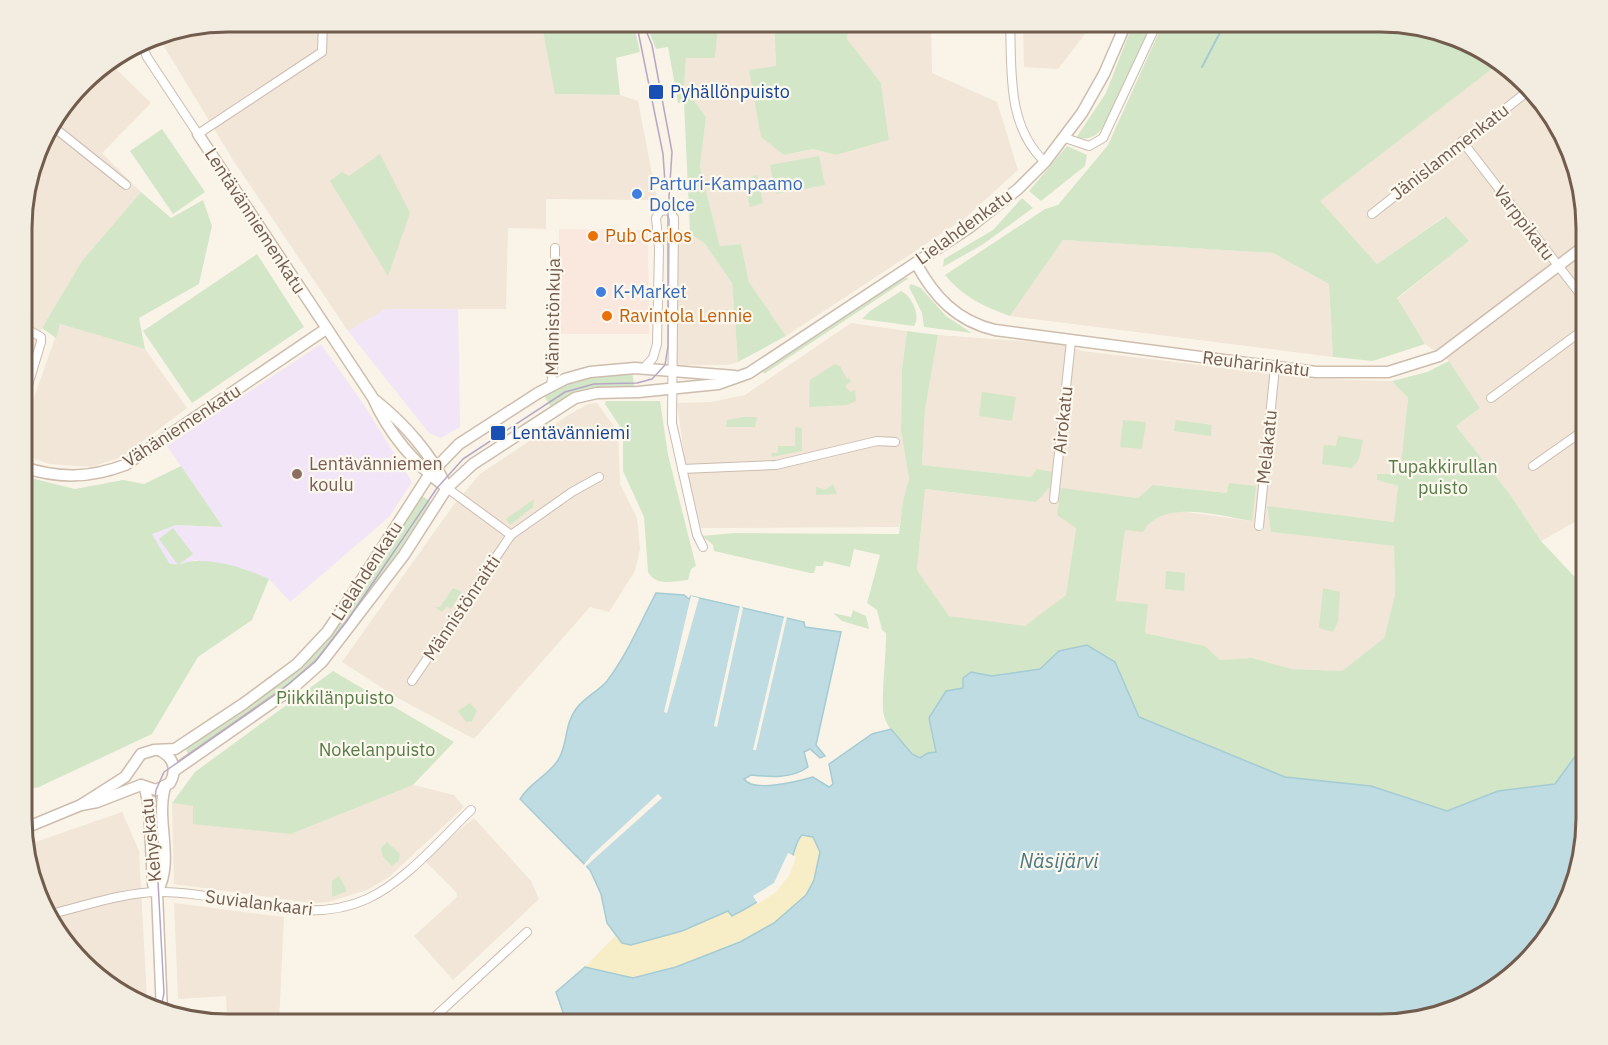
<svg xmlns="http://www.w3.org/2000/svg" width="1608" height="1045" viewBox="0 0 1608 1045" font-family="'IBM Plex Sans',sans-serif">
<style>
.residential{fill:#f1e6d7}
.commercial{fill:#fae7dd}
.education{fill:#f1e5f7}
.green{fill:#d3e7c8}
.sand{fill:#f7edc6}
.water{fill:#bedce2;stroke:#a5cbd3;stroke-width:1.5}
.pier{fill:#faf4e8}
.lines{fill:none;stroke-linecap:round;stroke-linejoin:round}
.stream{stroke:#a5cbd3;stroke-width:2}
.street-casing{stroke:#ccbcaf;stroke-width:10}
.secondary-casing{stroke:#cebdad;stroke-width:13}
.street{stroke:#fff;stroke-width:8}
.secondary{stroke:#fff;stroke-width:10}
.tram{stroke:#b7a7c4;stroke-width:1.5}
.transit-dot{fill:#1a4fb4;stroke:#fdf8ee;stroke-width:2}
.shop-dot{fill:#3f7fe0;stroke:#fdf8ee;stroke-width:2}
.food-dot{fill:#e8710a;stroke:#fdf8ee;stroke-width:2}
.education-dot{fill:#8d6e63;stroke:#fdf8ee;stroke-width:2}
.labels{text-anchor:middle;stroke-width:4.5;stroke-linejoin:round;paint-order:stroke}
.transit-label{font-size:18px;fill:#164399;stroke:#fdf8ee;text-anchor:start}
.street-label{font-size:18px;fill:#725c4e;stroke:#fdf8ee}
.shop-label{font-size:18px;fill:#366cbe;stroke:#fdf8ee;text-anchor:start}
.food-label{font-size:18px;fill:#c56008;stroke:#fdf8ee;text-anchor:start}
.education-label{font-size:18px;fill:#785e54;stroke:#fdf8ee;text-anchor:start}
.park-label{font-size:18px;fill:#577c4a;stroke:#fdf8ee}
.water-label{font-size:20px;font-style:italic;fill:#4a7884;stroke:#fdf8ee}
.rim{fill:none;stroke:#725c4e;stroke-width:3}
</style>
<rect width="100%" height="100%" fill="#faf4e8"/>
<g class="residential">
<path d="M228,21h191l6,11 64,-8v-3h52l15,73 64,1 18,6 19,99 -111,-1v30l-38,-1 -2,81h-120l-38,22 -115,-171 -76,-125z"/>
<path d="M719,21h55l2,46 -27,4 35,84 29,-6 23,6 53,-15 -8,-57 -35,-44 3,-18h82l1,52 65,29 21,68 -54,49 -178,117 -37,-54 -8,-38 -21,2 -20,-79 6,-50 -22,-30 2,-29h29z"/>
<path d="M786,21h46l-46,5z"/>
<path d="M1023,21h72l-37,48 -34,-2z"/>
<path d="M109,62l42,41 -49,50 39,39 -59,69 -40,67 -19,51v-178l19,-65 49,-63z"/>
<path d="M1501,62l58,63 28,90v300l-46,26 -32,-48 -53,-67 24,-18 -31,-47 -24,-17 -28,-45 72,-58 -24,-25 -68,48 -58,-63z"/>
<path d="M678,229l12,4 15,11 27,39 6,79 -11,3h-51z"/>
<path d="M1063,240l210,13 56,31 4,73 -323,-41z"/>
<path d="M851,323l56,8 -5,38 -1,61 8,49 -10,48 -198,1 -16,-67 -8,-58 34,-1 34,-7z"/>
<path d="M60,324l85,25 42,59 -65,49 -31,10 -41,-3 -27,-9v-26z"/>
<path d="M938,335l125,9 19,7 237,28 73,2 16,17 -8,77 -22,-1v6l20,6 -3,36 -128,-15 4,25 123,14 1,49 -11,43 -42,33 -50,-2 -40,-11 -33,2 -14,-14 -60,-13 -29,-32 9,-71 48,-20 78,11 4,-35 -28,7 -74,-8 -15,13 -77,-9 15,39 -10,67 -41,32 -76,-11 -32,-46 8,-81 111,13 15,-29 -14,-4 -5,8 -110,-12 3,-55z"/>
<path d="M597,403l21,29 2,52 17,34 3,31 -5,22 -26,41 -19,-5 -116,132 -76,-41 -56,-36 110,-155 28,-33 90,-60 18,-10z"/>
<path d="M413,785l41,10 10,12 -75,70 -22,13 -39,12 -17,1 -137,-19 -2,-81 22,3 -1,17 98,11z"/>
<path d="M122,812l17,39 8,149h-12l-22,-11 -64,-68 -25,-75z"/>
<path d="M474,818l57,63 8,18 -86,81 -39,-44 43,-39v-4l-33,-33z"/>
<path d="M174,903l110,14 -5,105 -52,-3 -1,-23 -48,3z"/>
</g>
<path class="commercial" d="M559,229l89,1 1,104h-91z"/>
<g class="education">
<path d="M386,309h72l2,118 -19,11 -12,-5 -81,-102z"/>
<path d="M321,344l43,61 48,77 -23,35 -99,85 -21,-23 -74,-19 -17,6 -9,-3 -18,-30 25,-8 47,2 -56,-81z"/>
</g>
<g class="green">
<path d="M419,21h70v3l-65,8z"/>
<path d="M541,21h92l7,31 -24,6 4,37 -65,-1z"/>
<path d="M645,21h74l-4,37h-29l-2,29 22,30 -6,50 20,79 21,-2 8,38 37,54 -48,26 -6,-79 -27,-39 -15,-11 -6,-130h-6l-10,-56 -12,2z"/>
<path d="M774,21h12v5l63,-5 -2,18 34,44 8,57 -53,15 -23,-6 -29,6 -23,-18 -12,-67 27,-4z"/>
<path d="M1134,21h18c-10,24 -37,96 -54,112 -7,6 -13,6 -22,5l30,-45z"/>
<path d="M1164,21h216l66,11 49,24 6,6 -181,139 57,63 69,-48 23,25 -72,57 28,46 -52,17 -40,-4 -4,-73 -56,-31 -210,-13 -53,76c-27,-10 -47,-19 -65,-41l100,-66 13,-4 50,-60z"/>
<path d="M162,129l43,63 -32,22 -43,-63z"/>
<path d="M1067,146l20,9 -2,11 -44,35 -12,-10z"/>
<path d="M380,154l30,59 -22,63 -58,-95 12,-9 7,4z"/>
<path d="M819,156l6,29 -49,9 -6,-29z"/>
<path d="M757,175l6,28 -13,4 -6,-27z"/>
<path d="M141,192l30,26 32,-18 9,26 -13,58 -60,34 6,31 -85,-25 -4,14 -14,-10 40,-67z"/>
<path d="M1022,198l11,10 -51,37 -39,22 1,-8 49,-29z"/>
<path d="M257,254l47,73 -112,76 -49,-72z"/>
<path d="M904,278h5l-145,96 -1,-3z"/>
<path d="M911,284l10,4 25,28 26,17 -48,-6 -2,-14 -13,-26z"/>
<path d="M901,291c11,5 20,25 13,35l-52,-7 8,-8z"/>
<path d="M907,331l31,4 -13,75 -3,55 109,12 6,-8 15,3 -2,15 -14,15 -111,-13 -8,81 32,46 76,10 41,-31 10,-67 -19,-13 4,-27 77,10 15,-13 74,8 2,-10 27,3 -4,35c-33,-5 -90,-23 -109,11l-18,-2 -9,71 32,3 -3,29 60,13 15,14 32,-2 40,11 50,2 42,-33 11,-43 -1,-49 -123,-14 -4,-26 127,16 4,-36 -21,-6v-6h23l8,-76 -16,-17 35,-9 22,-11 31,47 -24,18 53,67 32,48 46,49v81l-7,6 7,31v32l-32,44 -57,7 -51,20 -35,-10 -127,-24 -146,-60 -24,-55 -56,-11 -19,18 -48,7 -21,-4 -8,16 -17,3 -17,27 8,34 -9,1 -8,5c-14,-7 -36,-31 -37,-48 -1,-25 3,-52 3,-77l-4,-3 -5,-20 -10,-7 13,-48 -26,-6 -4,18 -26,-6 -1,5h-7l-2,7h-4l-96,-22 -1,-6 -11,-9 32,-3 165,1 4,-33 6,-22 -8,-49 1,-61z"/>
<path d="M835,364l5,2 7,13 2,-1 2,3 -6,5 5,6 5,-2 1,11 -9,4 -38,2 1,-27z"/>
<path d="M632,372l3,17 -84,18 -8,-13 38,-16z"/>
<path d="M982,392l34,5 -4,24 -33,-5z"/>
<path d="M606,401h54l8,54 28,111 -5,3 -3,11c-14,1 -32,7 -40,-8l-4,-55 -21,-46v-40l-18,-27z"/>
<path d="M744,417h13l-2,10h-29l1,-7z"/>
<path d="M1123,420l23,2 -4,27 -22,-2z"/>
<path d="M1176,420l36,5 -1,11 -37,-5z"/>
<path d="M795,427l7,1v23l-30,6 -1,-4h7v-7h17z"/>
<path d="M1338,436l25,4 -4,19 -7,9 -30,-4 2,-19 12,1z"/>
<path d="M181,466l42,61 -47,-2 -24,9 17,29c12,4 16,-2 27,-2 26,-1 50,8 73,18l-17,41 -54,37 -46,77 -113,53 -16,3v-314l52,13 48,-9 21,4z"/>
<path d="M833,484l4,10 -21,1v-8l9,3z"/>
<path d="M420,494l12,9 -65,97 -63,76 -115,79 -5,-8 106,-72z"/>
<path d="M534,499l-1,8 -23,18 -4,-6z"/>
<path d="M173,528l20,26 -15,11 -19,-26z"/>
<path d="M1166,571l19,2 -1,18 -19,-2z"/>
<path d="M453,588l9,4 -11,17 -4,-3 -5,6 -7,-5h5z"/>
<path d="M1323,588l17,4 -2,30 -5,10 -14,-4z"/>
<path d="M853,610l13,6 3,13 -27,-8 -9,-8 18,4z"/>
<path d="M333,671l121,71 -41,43 -122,49 -98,-10v-18l-21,-3 23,-31z"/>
<path d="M470,703l7,8 -5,10 -6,1 -8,-11z"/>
<path d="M387,842l13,12 -1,6 -7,6 -9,-9 -2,-9z"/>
<path d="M339,876l8,15 -15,6v-16z"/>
</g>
<path class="sand" d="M802,835l10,2 8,15 -6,28 -8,15 -32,28 -34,19 -64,25 -43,11 -48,-11 30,-31 7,7 9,2 51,-14 47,-20 3,5 42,-26z"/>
<path class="water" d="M656,593l28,2 5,4 2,-3 113,26 1,5 36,5 -25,113 9,11 -5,2 -10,-9 -6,3 4,15c-16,12 -38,10 -57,8l-7,4c9,14 55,2 69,-2l16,10 4,-3 -4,-20 43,-30 19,-5 21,25 8,4 8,-5 8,-1 -7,-34 17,-27 17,-3v-10l8,-6 21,4 48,-7 19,-18 28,-6 28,17 24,55 146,60 86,9 76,25 51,-20 57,-7 32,-44v90l-35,102 -69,64 -90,28h-826l-11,-32 29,-25 48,11 43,-11 64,-25 34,-19 32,-28 8,-15 6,-28 -7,-15 -11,-2c-8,8 -9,25 -14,36 -12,22 -35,34 -56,45l-4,-5 -46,20 -51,14 -9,-2 -15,-20 -6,-29 -11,-24 -70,-71c9,-16 28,-23 38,-39 10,-15 6,-35 18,-51 8,-12 22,-17 31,-28 20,-26 33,-58 49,-88z"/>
<g class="pier">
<path d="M691,596l8,2 -32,115 -3,-1z"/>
<path d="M740,606l3,2 -26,119 -3,-1z"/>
<path d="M784,617h3l-31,133h-3z"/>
<path d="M658,794l4,4 -78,70 -1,-2 9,-11z"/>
<path d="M788,853l8,4 -6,17 -14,18 -18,12 -5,-8 21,-13z"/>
</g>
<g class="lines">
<path class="stream" d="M1202,67l24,-46"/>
<g class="street-casing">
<g id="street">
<path d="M1010,21c2,48 -4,105 35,141"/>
<path d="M141,42l6,15 51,77 124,-82 1,-31"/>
<path d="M51,125l75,60"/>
<path d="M1065,138l24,8 14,-8 55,-117"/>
<path d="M1462,141l125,162"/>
<path d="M1372,214l156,-123"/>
<path d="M23,327l18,10v5l-18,60"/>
<path d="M643,369l10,-11 4,-14 2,-95 -3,-31 4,-7 9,-1 5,8 -2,205 25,112 6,12"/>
<path d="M551,386l4,-32v-106"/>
<path d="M1491,398l96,-71"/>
<path d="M1533,466l54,-38"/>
<path d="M682,469l94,-4 101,-24 18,1"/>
<path d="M447,488l64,47 61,-43 27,-15"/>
<path d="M1054,499l17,-158"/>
<path d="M1259,526l16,-159"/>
<path d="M412,681l99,-146"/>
<path d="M47,915c34,-8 77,-23 112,-23 68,-1 142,37 208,7 38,-17 74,-60 104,-89"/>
<path d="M427,1024l100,-92"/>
</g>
</g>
<g class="secondary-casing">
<g id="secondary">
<path d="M198,134l175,264c16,36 43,67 74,90"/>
<path d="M916,263c18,34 41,58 79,67l321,42h72l51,-16 148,-112"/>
<path d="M376,401c29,23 56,54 71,87"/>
<path d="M23,467c36,12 67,11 102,-2l201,-136"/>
<path d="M174,771l119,-83 29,-26 82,-107 43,-67 26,-24 102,-66 22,-5 41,-1 80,-8 31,-11 221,-146 48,-38 27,-27 37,-49 22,-39 23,-53"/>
<path d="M141,785l15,5 14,-7c7,-13 4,-25 -9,-32"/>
<path d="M145,788l4,19 4,77 4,8 5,121"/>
<path d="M81,805l44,-28 16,-23 13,-4 21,-1 68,-45 54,-40 30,-32 19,-28 83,-129 30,-31 79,-51 27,-14 25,-7 45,-4 100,8"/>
<path d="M23,829l58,-24 16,-3 44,-17"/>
<path d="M157,892c18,-32 -2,-71 8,-105"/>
</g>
</g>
<use href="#street" class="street"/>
<use href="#secondary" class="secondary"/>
<g class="tram">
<path d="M636,21l27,133 2,29"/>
<path d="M160,1012l4,-19 -10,-186 2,-17 8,-18 115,-80 36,-30 32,-41 90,-133 26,-29 102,-67 29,-8 43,-1 15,-4 13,-14 3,-19v-133l4,-61 -20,-107 -10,-24"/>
</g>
</g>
<g class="transit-dot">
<rect x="648" y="84" width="16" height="16" rx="3"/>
<rect x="490" y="425" width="16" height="16" rx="3"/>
</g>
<g class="shop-dot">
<circle cx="637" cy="194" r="6"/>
<circle cx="601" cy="292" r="6"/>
</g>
<g class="food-dot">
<circle cx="593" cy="236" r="6"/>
<circle cx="607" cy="316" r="6"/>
</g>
<circle class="education-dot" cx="297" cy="474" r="6"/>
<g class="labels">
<g class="transit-label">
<text x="670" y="98">Pyhällönpuisto</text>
<text x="512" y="439">Lentävänniemi</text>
</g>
<g class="street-label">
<text transform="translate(1450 152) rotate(-38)" y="6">Jänislammenkatu</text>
<text transform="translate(255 221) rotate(57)" y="6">Lentävänniemenkatu</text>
<text transform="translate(1524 223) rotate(53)" y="6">Varppikatu</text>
<text transform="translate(964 227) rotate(-36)" y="6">Lielahdenkatu</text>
<text transform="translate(553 317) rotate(-89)" y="6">Männistönkuja</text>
<text transform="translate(1256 364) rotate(7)" y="6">Reuharinkatu</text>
<text transform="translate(1063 420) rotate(-84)" y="6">Airokatu</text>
<text transform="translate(182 426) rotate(-33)" y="6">Vähäniemenkatu</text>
<text transform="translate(1267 447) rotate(-84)" y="6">Melakatu</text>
<text transform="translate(367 571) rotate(-57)" y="6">Lielahdenkatu</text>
<text transform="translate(462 608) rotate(-56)" y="6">Männistönraitti</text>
<text transform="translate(151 840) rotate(-96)" y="6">Kehyskatu</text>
<text transform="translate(259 903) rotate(7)" y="6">Suvialankaari</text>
</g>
<g class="shop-label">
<text x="649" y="190">Parturi-Kampaamo<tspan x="649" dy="21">Dolce</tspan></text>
<text x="613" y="298">K-Market</text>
</g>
<g class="food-label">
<text x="605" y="242">Pub Carlos</text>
<text x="619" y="322">Ravintola Lennie</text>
</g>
<g class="education-label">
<text x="309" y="470">Lentävänniemen<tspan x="309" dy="21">koulu</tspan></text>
</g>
<g class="park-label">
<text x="1443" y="473">Tupakkirullan<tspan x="1443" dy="21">puisto</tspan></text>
<text x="335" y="704">Piikkilänpuisto</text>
<text x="377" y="756">Nokelanpuisto</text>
</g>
<g class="water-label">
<text x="1059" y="868">Näsijärvi</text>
</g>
</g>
<path d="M0 0H1608V1045H0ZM228 32H1380A196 196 0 0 1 1576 228V818A196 196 0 0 1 1380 1014H228A196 196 0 0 1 32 818V228A196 196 0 0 1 228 32Z" fill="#f2ece1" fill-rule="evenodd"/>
<path class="rim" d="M228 32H1380A196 196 0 0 1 1576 228V818A196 196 0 0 1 1380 1014H228A196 196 0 0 1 32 818V228A196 196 0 0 1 228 32Z"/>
</svg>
